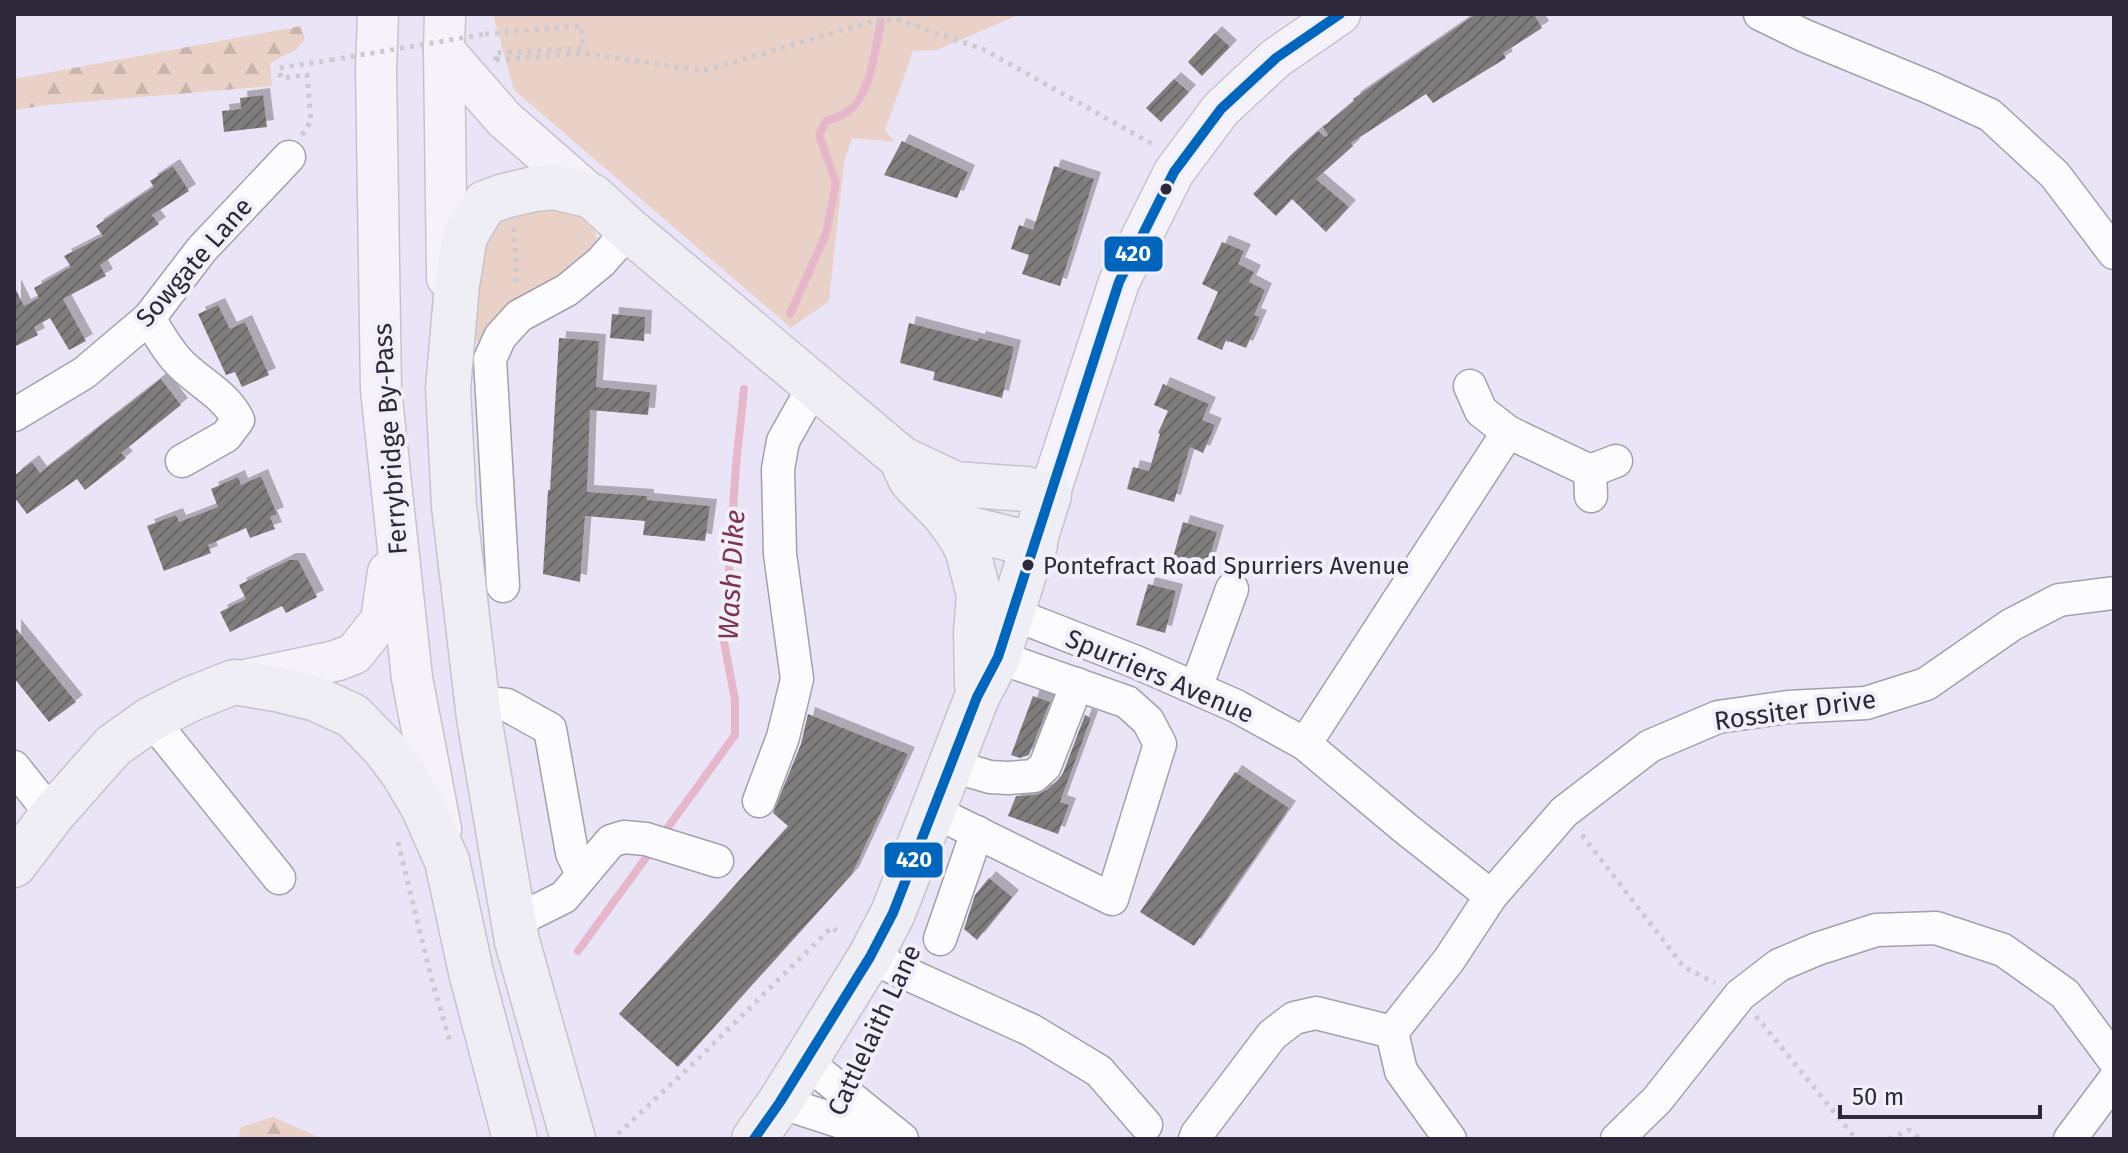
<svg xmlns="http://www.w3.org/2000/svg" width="2128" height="1153" viewBox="0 0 2128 1153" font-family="'Fira Sans',sans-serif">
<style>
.green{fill:#ead1c8}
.forest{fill:url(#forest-firs)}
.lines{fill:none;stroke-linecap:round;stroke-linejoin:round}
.stream{stroke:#e6b6ca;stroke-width:8}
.building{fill:url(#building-hatch);filter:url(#shadow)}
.minor-casing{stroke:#a49fae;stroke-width:35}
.major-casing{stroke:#c6c2cd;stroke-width:43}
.highway-casing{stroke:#c6c2cd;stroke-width:47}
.path{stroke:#ccc9d0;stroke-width:5;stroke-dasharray:4 6;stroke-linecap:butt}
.minor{stroke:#fcfbfe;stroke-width:32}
.major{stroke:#f5f3f9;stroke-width:40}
.highway{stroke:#f0eef5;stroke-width:44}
.path-bridge{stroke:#ccc9d0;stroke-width:5;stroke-dasharray:4 6;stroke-linecap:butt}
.bus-1-casing{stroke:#f1eff9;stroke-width:16}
.bus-1{stroke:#0065bd;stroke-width:10}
.bus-dot{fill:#2e283b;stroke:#f1eff9;stroke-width:3}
.labels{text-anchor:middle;stroke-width:8;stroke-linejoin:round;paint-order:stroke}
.bus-label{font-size:24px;fill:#2e283b;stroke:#f1eff9;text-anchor:start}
.street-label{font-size:26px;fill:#2e283b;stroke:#f1eff9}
.water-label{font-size:28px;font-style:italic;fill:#813352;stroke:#f1eff9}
.line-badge{stroke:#f1eff9;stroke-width:3}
.badge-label{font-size:22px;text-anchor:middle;font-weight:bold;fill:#fff}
</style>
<defs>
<pattern id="forest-firs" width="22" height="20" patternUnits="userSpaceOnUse" patternTransform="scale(2)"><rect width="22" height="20" fill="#ead1c8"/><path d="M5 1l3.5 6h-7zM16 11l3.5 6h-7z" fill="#c9b3ad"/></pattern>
<pattern id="building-hatch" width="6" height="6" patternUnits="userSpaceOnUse" patternTransform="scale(2)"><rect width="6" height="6" fill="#7f7e7d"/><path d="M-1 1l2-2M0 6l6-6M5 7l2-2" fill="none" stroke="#686768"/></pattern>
<filter id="shadow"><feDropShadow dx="7" dy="-7" stdDeviation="0" flood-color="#0004"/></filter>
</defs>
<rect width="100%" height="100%" fill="#eae5f6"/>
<g class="green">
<path d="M493,14h528l-84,36 -24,1 -28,80 11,11 -44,-4 -8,25 -15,138 -38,27 -277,-238z"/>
<path d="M544,198c19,8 56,17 52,45 0,6 -5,14 -8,19l-105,80 -15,-1 -2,-48 30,-78z"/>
</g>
<g class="forest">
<path d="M301,26l4,13 -8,10 -27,14 2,23 -224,19 -34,5v-31z"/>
<path d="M273,1117l50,22h-85l3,-12z"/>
</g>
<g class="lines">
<g class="stream">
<path d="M790,314l36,-80 10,-51 -17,-48 7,-14c6,-2 13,-4 18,-7 27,-15 31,-65 37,-93"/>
<path d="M661,837l74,-102v-35l-11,-58 12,-177 8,-76"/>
<path d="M578,951l75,-103"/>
</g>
</g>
<g class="building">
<path d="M1476,14h58l8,14 -39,25 3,5 -73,45 -7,-9 -75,49 2,3 -37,33 33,28 -23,25 -34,-33 -16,17 -23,-22 38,-39 27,-24 7,6 3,-2 -5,-8 31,-26 -1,-2z"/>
<path d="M1215,33l15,14 -28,29 -14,-14z"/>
<path d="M1174,79l15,13 -28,30 -15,-14z"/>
<path d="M263,95l4,32 -43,5 -2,-21 19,-2 -1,-11z"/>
<path d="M902,141l66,31 -11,26 -73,-23z"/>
<path d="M173,166l16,25 -37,24 7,9 -59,41 6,11 -43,23 23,42 -17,9 -19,-32 -16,9 4,8 -24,12v-61l10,20 15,-8 -5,-10 37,-21 -7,-11 39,-20 -7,-10 58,-39 -4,-6z"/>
<path d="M1054,166l40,13 -34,107 -38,-12 7,-19 -18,-6 8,-24 14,5z"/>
<path d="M1222,242l22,9 -6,13 16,8 -5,10 16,8 -11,25 6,2 -14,31 -20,-8 -4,10 -25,-11 21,-47 -16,-8z"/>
<path d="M218,305l12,24 15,-7 24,53 -27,12 -7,-15 -9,3 -28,-61z"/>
<path d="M612,314l33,3 -1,24 -34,-3z"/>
<path d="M909,323l69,18 1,-3 35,9 -12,51 -69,-18 2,-8 -35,-9z"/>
<path d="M559,338l40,3 -3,46 54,5 -2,23 -58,-5 -3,82 60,4v4l63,6 -5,35 -62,-6 2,-14 -60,-5 -5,66 -37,-8 5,-84h2z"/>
<path d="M161,379l20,26 -60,48 5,5 -41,32 -8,-11 -50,35 -13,-17v-21l18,-14 8,11z"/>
<path d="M1163,384l46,20 -7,16 13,5 -12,28 -13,-6 -16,55 -47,-13 6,-22 16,4 11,-37 -2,-1 10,-22 -14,-6z"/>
<path d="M261,476l16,38 -7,3 5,12 -25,9 -4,-10 -38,17 3,8 -47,18 -17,-45 29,-11 3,7 39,-15 -7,-18 27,-12 3,8z"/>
<path d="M1183,522l34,10 -11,38 -34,-9z"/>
<path d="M289,560h9l19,37 -31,16 -4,-7 -52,26 -10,-20 26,-13 -7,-14z"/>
<path d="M1148,584l28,7 -11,42 -29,-8z"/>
<path d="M14,626l62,76 -27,20 -35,-44z"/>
<path d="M1033,696l17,6 -21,53 -9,3 -9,-3z"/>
<path d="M808,714l100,40 -56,120 -174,193 -59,-53 169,-188 -15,-13 28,-69z"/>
<path d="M1085,715l6,3 -31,84 9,3 -11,29 -50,-18 8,-20 20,-1 11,-5 11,-10 5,-7z"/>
<path d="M1235,772l54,36 -95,138 -54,-34z"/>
<path d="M989,878l23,19 -35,43 -13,-11 11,-34z"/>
</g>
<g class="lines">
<g class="minor-casing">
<g id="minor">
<path d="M1760,14l45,22 126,52 59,27 65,60 59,78"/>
<path d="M149,318c9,15 17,30 29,43 19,21 48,33 60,59l-12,16 -44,25"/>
<path d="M1470,386l11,25 27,21"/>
<path d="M14,415l70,-42 65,-55 53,-69 87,-92"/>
<path d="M1591,496l-1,-25 26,-10"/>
<path d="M503,586l-13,-227 10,-22 19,-21 48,-26 34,-28 28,-32"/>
<path d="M1013,614l123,48 100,44 69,38 100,84 86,68"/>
<path d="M1196,688l36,-99"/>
<path d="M477,702l30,3 43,24 22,124 10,21"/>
<path d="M151,719l128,159"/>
<path d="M1305,744l203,-312 82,39"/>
<path d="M952,766l38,11 18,1 26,-2 11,-10 32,-82"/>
<path d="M14,767l38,48"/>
<path d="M759,801l24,-64 14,-58 -17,-125 -2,-85 5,-28 31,-55"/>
<path d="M933,811l179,88 48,-155 -12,-23 -21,-19 -129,-45"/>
<path d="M514,922l50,-25 47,-56 13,-4 22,2 71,22"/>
<path d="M940,939l37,-107"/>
<path d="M870,957l161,73 68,41 47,54"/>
<path d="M1392,1032l57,-72 42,-64 73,-84 86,-66 68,-29 70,-10 78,-4 60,-19 85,-59 48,-25 55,-7"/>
<path d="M1392,1032l9,39 49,68"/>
<path d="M805,1061l97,78"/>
<path d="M780,1102l107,35"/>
<path d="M1195,1139l2,-5 75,-99 22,-17 22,-5 76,19"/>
<path d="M1617,1139l40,-39 83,-105 39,-30 38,-16 59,-19 60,-2 67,22 62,44 49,66"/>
<path d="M2070,1139l44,-59"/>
</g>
</g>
<g class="major-casing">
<g id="major">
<path d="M378,14l-2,55 5,321 31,288 29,151"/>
<path d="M445,14l-1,36 3,228"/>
<path d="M444,50l60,69 88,77"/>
<path d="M1049,495l70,-213 55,-110 47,-63 55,-51 64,-44"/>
<path d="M241,681l94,-20 19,-7 27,-34 7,-48"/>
</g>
</g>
<g class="highway-casing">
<g id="highway">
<path d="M904,465l7,15 34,35 17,24 6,13 11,43 -3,37 1,52"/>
<path d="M945,515l25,14 65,16"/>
<path d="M14,865l38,-50 61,-69 38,-27 40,-20 43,-17 42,7 40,10 37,17 31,32 19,25 20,34 24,54 24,111 44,167"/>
<path d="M573,1139l-56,-198 -38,-223 -25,-212 -6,-118 9,-103 8,-49 20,-33 19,-7 30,-7 20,-2 38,9 37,34 273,229 53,25 71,5 23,6 -51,162 -21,40 -84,216 -23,44 -90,145 -26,37"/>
</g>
</g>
<g class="path">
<path d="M485,34l96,-8 2,22 -88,5 1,8"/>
<path d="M496,60l87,-7 120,18 171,-50 21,-2 88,30 171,96"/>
<path d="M302,135l9,-14 -4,-46 -26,3 -2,-10 52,-8"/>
<path d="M514,228l3,58"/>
<path d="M1582,835l102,132 31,16"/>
<path d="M398,842l33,135 20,68"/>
<path d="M1756,1016l100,123"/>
<path d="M859,1070l32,-75"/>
<path d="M618,1134l82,-77 132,-130 5,4"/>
<path d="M1889,1139l20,-9 11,9"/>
</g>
<use href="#minor" class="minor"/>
<use href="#major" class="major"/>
<use href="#highway" class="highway"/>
<path class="path-bridge" d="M331,60l154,-26"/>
<g class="bus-1-casing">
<path id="bus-1" d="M754,1139l26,-37 90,-145 23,-44 84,-216 21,-40 121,-375 55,-110 47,-63 55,-51 64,-44"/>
</g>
<use href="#bus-1" class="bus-1"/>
</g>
<g class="bus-dot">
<circle cx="1166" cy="189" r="7"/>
<circle cx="1028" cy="565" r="7"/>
</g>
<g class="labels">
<g class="bus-label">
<text x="1043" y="574">Pontefract Road Spurriers Avenue</text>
</g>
<g class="street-label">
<text transform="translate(194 262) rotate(-49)" y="9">Sowgate Lane</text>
<text transform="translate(390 439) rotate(-94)" y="9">Ferrybridge By-Pass</text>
<text transform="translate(1160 676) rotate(23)" y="9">Spurriers Avenue</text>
<text transform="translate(1795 710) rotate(-8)" y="9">Rossiter Drive</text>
<text transform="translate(874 1030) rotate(-65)" y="9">Cattlelaith Lane</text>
</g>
<g class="water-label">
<text transform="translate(731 575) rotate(-87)" y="10">Wash Dike</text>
</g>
</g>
<g class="line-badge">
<rect x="1103" y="235" width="61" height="38" rx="8" fill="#0065bd"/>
<rect x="883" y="841" width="61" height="38" rx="8" fill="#0065bd"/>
</g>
<g class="badge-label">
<text x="1133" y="261">420</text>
<text x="914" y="867">420</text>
</g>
<rect width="2128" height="1153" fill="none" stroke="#2e283b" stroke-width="32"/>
<path d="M1840 1105v12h200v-12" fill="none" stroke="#2e283b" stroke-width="4"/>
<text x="1852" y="1105" font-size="24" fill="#2e283b" stroke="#f1eff9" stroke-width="6" paint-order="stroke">50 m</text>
</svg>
